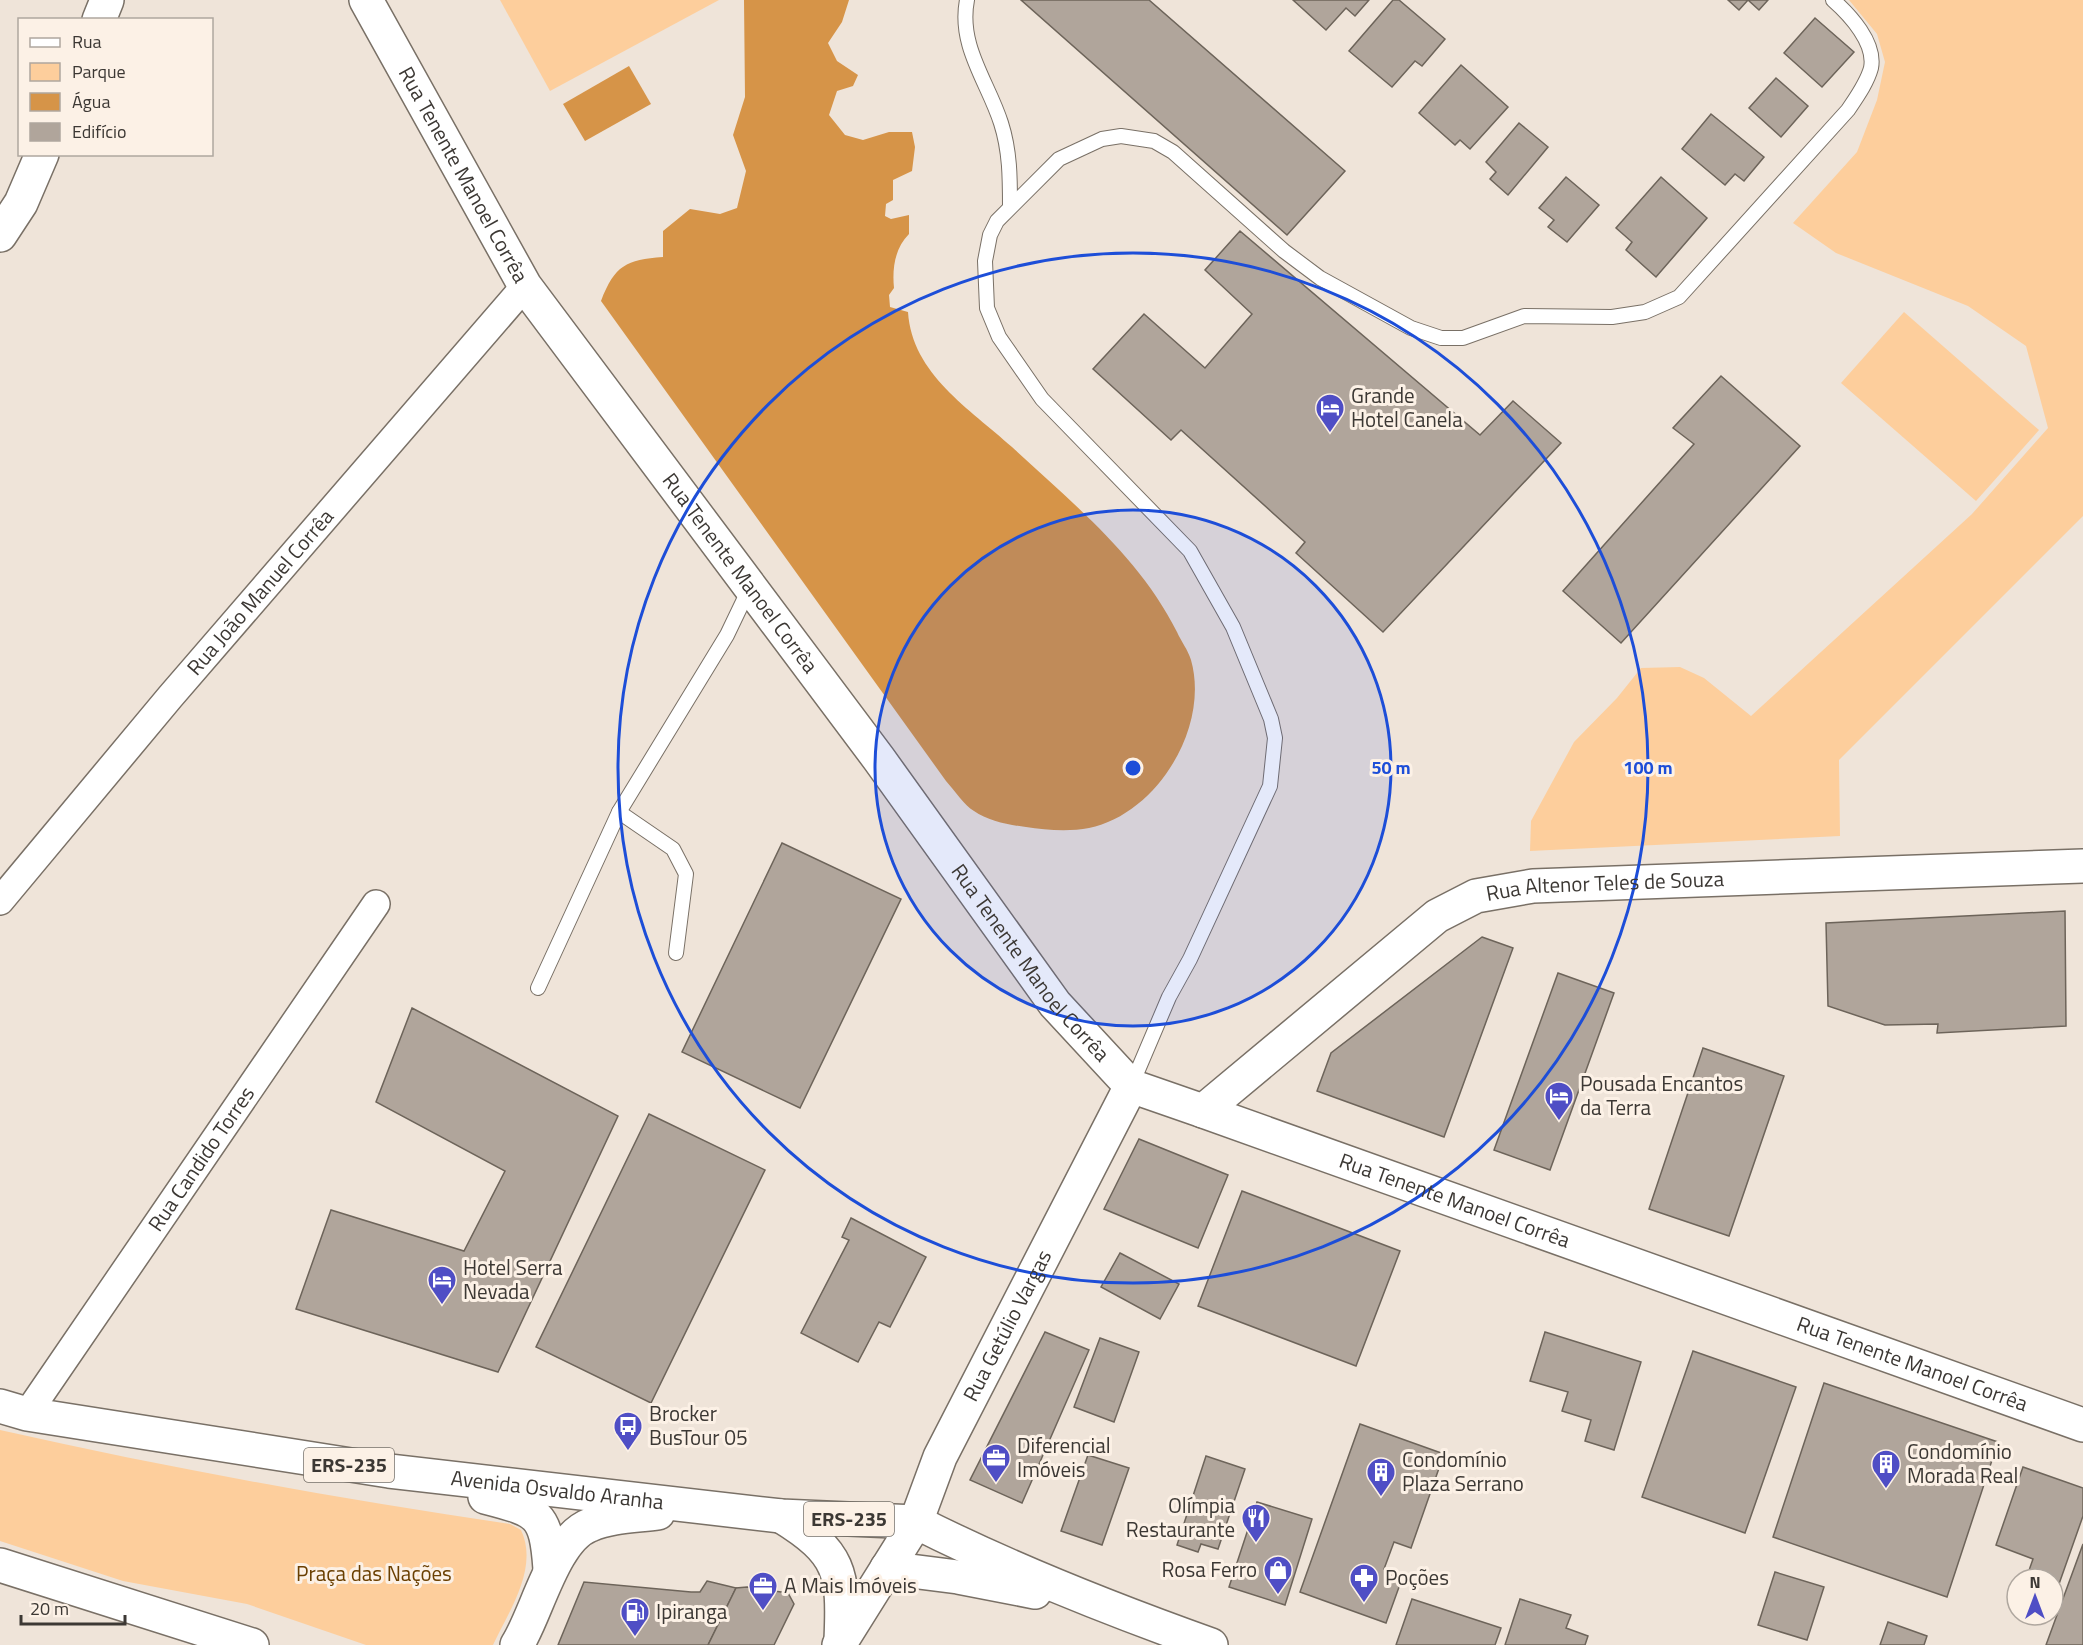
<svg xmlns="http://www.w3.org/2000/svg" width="2083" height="1645" viewBox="0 0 2083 1645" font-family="'Titillium Web',sans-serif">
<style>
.green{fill:#fdce9c}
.water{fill:#d69448}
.building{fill:#b0a59b;stroke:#6d645a;stroke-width:1.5}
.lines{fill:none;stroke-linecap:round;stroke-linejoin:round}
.service-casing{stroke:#797066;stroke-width:16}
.minor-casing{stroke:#797066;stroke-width:30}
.tertiary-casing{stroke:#797066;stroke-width:36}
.primary-casing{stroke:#797066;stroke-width:36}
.service{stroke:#fff;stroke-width:14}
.minor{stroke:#fff;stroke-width:27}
.tertiary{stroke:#fff;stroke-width:33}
.primary{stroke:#fff;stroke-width:33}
.ring{fill:none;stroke:#1d4ed8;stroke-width:3}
.labels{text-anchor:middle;stroke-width:6;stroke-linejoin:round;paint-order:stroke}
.shield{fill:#fcf1e6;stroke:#767069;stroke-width:1.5}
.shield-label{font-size:20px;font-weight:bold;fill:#3c3834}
.street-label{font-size:21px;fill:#3c3834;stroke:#fcf1e6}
.poi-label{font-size:21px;fill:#3c3834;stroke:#fcf1e6;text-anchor:start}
.park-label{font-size:21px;fill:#6a3f00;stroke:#fcf1e6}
.centre{fill:#1d4ed8;stroke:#fcf1e6;stroke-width:3}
.ring-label{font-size:18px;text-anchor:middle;font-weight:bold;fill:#1d4ed8;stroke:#fcf1e6;stroke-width:6;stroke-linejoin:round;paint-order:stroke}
</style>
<rect width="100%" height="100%" fill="#efe4d9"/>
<g class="green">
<path d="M500,0h219l-169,91z"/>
<path d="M1849,0h234v516l-244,244 1,76 -310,15 1,-30 43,-79 43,-44 24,-30 39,-1 24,11 47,38 221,-202 76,-86 -22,-82 -58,-40 -132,-53 -43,-30 64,-71 20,-52 8,-38 -8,-28z"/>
<path d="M1904,312l135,118 -63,71 -135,-118z"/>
<path d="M0,1430c169,38 339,69 510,94l11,6c18,38 -12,81 -28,115h-127l-119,-41 -124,-23 -123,-40z"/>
</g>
<g class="water">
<path d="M744,0h105l-7,22 -14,21 9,18 21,14 -5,11 -16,5 -8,24 16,20 18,5 26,-8h23l3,15 -3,24 -19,9v20l-7,4 -1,12 6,3 18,-4v19c-14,14 -17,34 -15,54l-5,7 1,12 18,5c4,62 62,97 104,135 61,57 127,109 165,185 4,9 11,18 14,28 19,67 -34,154 -102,168 -20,4 -44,2 -63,-1 -17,-2 -38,-6 -52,-16 -10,-6 -19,-20 -28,-30l-345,-480c14,-36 25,-41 62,-44v-26l27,-22 30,5 17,-6 9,-37 -13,-36 12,-38z"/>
<path d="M629,66l22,38 -66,37 -22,-37z"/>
</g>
<g class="building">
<path d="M1021,0h128l196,171 -58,64z"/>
<path d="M1293,0h76l-14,16 -9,-8 -20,22z"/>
<path d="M1393,0h6l46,39 -23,27 -7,-5 -23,26 -43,-36z"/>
<path d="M1728,0h20l-9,10z"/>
<path d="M1748,0h20l-9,10z"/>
<path d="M1815,18l39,34 -32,35 -38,-34z"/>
<path d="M1461,65l47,42 -38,42 -10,-9 -5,5 -36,-32z"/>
<path d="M1776,78l32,28 -27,31 -32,-29z"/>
<path d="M1711,114l53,43 -20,24 -9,-7 -10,11 -43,-36z"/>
<path d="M1519,123l29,24 -40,48 -18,-16 6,-7 -10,-10z"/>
<path d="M1566,177l33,28 -32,37 -19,-15 6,-7 -15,-12z"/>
<path d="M1661,177l46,41 -51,59 -30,-27 6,-8 -16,-14z"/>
<path d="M1240,231l240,204 33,-34 48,42 -178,189 -87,-79 9,-11 -124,-112 -10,10 -78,-71 51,-55 61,54 47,-54 -47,-44z"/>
<path d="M1721,376l79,70 -179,197 -58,-52 131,-147 -21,-16z"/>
<path d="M782,843l119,56 -101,209 -118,-56z"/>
<path d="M2065,911l1,115 -129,7 1,-9 -53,1 -57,-19 -2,-83z"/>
<path d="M1482,937l31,11 -69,189 -127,-46 14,-38z"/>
<path d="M1558,973l56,20 -64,177 -56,-20z"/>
<path d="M412,1008l206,108 -120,256 -202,-63 35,-99 133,41 41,-80 -129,-69z"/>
<path d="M1703,1048l81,28 -55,160 -80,-27z"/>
<path d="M649,1114l116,56 -114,233 -115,-56z"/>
<path d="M1139,1139l89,36 -30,73 -94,-39z"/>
<path d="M1242,1191l158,60 -44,115 -158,-60z"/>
<path d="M851,1218l75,39 -36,70 -11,-5 -21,40 -57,-29 48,-93 -7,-3z"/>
<path d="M1120,1253l59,31 -19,35 -59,-32z"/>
<path d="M1045,1332l44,18 -67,153 -52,-23z"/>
<path d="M1545,1332l96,30 -27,88 -29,-9 6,-21 -29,-9 6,-19 -38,-11z"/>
<path d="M1100,1338l39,14 -25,70 -40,-15z"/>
<path d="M1693,1351l103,36 -51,146 -103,-36z"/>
<path d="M1824,1383l174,59 -51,155 -174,-60z"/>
<path d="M1360,1424l84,30 -33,94 -17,-6 -10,27 19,7 -17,47 -86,-31z"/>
<path d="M1088,1455l41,13 -27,77 -41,-14z"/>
<path d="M1206,1456l39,13 -27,80 -17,-5 -3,8 -21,-7z"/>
<path d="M2023,1467l60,21v28l-30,85v-22h-27l7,-20 -37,-14z"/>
<path d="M1257,1502l55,17 -27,86 -56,-18z"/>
<path d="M2083,1544v101h-37z"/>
<path d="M1775,1572l49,15 -17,53 -49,-15z"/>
<path d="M707,1581l29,7 -28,57h-150l26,-63 107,10h9z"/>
<path d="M747,1587l41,6 6,11 -20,41h-66l28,-57z"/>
<path d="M1412,1599l89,29 -6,17h-99z"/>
<path d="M1520,1599l51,16 -5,13 22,8 -3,9h-80z"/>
<path d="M1888,1622l39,14 -3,9h-44z"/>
</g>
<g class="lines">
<g class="service-casing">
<g id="service">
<path d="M967,0c-9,46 21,82 34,123 9,28 9,55 9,84"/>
<path d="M619,812l54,37 13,25 -10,79"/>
<path d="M538,988l81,-176 108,-177 23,-48"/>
<path d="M1132,1084l37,-87 21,-38 80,-173 5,-48 -4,-19 -38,-92 -43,-76 -148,-152 -43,-62 -12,-29 -2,-47 5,-26 7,-14 62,-62 43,-20 19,-3 33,5 19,11 111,99 36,27 91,50 30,10h22l61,-22 88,1 33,-5 34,-15 169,-187c8,-12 19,-27 23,-42 5,-25 -21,-53 -38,-68"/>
</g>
</g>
<g class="minor-casing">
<g id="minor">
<path id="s1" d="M0,901l170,-204 355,-411"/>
<path id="s2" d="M27,1414l349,-510"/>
</g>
</g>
<g class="tertiary-casing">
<g id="tertiary">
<path id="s3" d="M366,0l159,286 354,473 176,245 76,82"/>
<path d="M99,20l8,-20"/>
<path d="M0,235l21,-32 21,-49"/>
<path id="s4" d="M1203,1111l880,314"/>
<path d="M916,1522c95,48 194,87 295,123"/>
<path d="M887,1568l71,9 77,15"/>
</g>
</g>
<g class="primary-casing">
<g id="primary">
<path id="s5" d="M0,1406l27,8 362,57 392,45 135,6"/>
<path d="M485,1497c54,14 61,16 65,72"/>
<path d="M781,1516c60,37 63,56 60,124"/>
<path d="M0,1565l252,80"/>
<path d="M517,1645c20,-31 36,-106 73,-120 21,-9 46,-9 68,-12"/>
<path id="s6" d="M839,1645l77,-123 24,-65 191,-371 72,25 234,-195 39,-20 57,-10 550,-20"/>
</g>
</g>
<use href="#service" class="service"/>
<use href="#minor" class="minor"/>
<use href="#tertiary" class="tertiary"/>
<use href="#primary" class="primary"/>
</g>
<circle cx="1133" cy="768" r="258" fill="#1d4ed8" fill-opacity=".12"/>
<g class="ring">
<circle cx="1133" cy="768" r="258"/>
<circle cx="1133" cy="768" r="515"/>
</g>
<defs>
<g id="hotel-pin" transform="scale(1.5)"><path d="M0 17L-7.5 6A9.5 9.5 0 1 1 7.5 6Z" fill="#4f4ec5" stroke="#fcf1e6"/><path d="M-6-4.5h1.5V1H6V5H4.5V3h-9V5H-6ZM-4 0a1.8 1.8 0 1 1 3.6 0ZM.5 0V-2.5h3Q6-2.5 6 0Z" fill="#fff"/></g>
<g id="bus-pin" transform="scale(1.5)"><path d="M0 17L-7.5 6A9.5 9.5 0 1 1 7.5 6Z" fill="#4f4ec5" stroke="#fcf1e6"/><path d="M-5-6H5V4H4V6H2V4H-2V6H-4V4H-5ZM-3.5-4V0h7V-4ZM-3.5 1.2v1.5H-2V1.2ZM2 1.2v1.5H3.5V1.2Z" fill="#fff"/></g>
<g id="office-pin" transform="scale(1.5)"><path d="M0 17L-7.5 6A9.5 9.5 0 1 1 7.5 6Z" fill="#4f4ec5" stroke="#fcf1e6"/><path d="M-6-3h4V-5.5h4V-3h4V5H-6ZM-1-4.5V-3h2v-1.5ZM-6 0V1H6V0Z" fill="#fff"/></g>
<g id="building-pin" transform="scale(1.5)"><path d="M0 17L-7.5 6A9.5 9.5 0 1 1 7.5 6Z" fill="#4f4ec5" stroke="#fcf1e6"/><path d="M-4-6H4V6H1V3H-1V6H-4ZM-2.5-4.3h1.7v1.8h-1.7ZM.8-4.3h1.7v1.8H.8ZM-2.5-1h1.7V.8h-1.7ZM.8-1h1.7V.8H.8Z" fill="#fff"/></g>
<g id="restaurant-pin" transform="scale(1.5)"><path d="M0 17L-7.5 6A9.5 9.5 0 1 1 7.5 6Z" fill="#4f4ec5" stroke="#fcf1e6"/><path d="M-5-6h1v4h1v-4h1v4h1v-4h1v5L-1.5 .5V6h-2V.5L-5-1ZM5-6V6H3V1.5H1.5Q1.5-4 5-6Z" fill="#fff"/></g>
<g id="shop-pin" transform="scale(1.5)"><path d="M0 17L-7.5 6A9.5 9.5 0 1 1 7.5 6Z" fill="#4f4ec5" stroke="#fcf1e6"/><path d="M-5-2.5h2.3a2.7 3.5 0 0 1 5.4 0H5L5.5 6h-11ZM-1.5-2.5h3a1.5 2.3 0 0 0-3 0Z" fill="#fff"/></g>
<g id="pharmacy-pin" transform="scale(1.5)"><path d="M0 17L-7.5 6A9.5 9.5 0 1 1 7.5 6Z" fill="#4f4ec5" stroke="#fcf1e6"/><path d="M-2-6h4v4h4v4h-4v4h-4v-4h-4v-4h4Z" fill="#fff"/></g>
<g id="fuel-pin" transform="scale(1.5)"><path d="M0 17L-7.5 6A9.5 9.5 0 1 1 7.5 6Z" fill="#4f4ec5" stroke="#fcf1e6"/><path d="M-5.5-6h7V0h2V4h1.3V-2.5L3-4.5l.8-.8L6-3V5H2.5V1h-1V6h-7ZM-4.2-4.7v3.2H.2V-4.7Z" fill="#fff"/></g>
</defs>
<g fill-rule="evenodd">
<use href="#hotel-pin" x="1330" y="408"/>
<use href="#hotel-pin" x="1559" y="1096"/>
<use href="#hotel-pin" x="442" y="1280"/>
<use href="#bus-pin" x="628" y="1426"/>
<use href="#office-pin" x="996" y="1458"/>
<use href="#building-pin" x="1886" y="1464"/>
<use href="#building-pin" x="1381" y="1472"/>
<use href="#restaurant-pin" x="1256" y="1518"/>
<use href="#shop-pin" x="1278" y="1570"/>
<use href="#pharmacy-pin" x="1364" y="1578"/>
<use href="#office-pin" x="763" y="1586"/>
<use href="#fuel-pin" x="635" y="1612"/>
</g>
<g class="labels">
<g class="shield">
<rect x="304" y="1448" width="90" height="34" rx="4.5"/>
<rect x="804" y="1502" width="90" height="34" rx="4.5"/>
</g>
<g class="shield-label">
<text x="349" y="1472">ERS-235</text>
<text x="849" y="1526">ERS-235</text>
</g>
<g class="street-label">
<text dy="7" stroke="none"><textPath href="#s3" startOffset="200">Rua Tenente Manoel Corrêa</textPath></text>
<text dy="7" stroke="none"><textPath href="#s3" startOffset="686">Rua Tenente Manoel Corrêa</textPath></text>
<text dy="7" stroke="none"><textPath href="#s1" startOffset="404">Rua João Manuel Corrêa</textPath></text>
<text dy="7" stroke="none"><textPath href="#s6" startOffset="1186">Rua Altenor Teles de Souza</textPath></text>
<text dy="7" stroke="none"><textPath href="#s3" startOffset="1172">Rua Tenente Manoel Corrêa</textPath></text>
<text dy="7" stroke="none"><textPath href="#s2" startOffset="309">Rua Candido Torres</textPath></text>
<text dy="7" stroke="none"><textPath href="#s4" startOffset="267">Rua Tenente Manoel Corrêa</textPath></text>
<text dy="7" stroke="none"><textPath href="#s6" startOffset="362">Rua Getúlio Vargas</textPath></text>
<text dy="7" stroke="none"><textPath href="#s4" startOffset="753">Rua Tenente Manoel Corrêa</textPath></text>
<text dy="7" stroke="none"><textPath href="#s5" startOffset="564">Avenida Osvaldo Aranha</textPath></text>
</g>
<g class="poi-label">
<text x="1351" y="403">Grande<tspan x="1351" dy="24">Hotel Canela</tspan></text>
<text x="1580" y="1091">Pousada Encantos<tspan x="1580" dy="24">da Terra</tspan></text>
<text x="463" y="1275">Hotel Serra<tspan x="463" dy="24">Nevada</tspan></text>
<text x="649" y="1421">Brocker<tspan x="649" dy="24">BusTour 05</tspan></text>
<text x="1017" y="1453">Diferencial<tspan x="1017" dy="24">Imóveis</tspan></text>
<text x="1907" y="1459">Condomínio<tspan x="1907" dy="24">Morada Real</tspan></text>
<text x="1402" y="1467">Condomínio<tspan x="1402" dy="24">Plaza Serrano</tspan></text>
<text x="1235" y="1513" text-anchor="end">Olímpia<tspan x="1235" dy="24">Restaurante</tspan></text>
<text x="1257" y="1577" text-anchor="end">Rosa Ferro</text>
<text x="1385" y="1585">Poções</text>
<text x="784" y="1593">A Mais Imóveis</text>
<text x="656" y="1619">Ipiranga</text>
</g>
<g class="park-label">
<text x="374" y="1581">Praça das Nações</text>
</g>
</g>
<circle cx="1133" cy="768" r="9" class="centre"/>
<g class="ring-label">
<text x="1391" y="774">50 m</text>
<text x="1648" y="774">100 m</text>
</g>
<rect x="18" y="18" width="195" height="138" fill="#fcf1e6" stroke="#afa79f" stroke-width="1.5"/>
<rect x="30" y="38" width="30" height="9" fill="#ffffff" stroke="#afa79f" stroke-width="1.5"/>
<text x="72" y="48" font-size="18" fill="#3c3834">Rua</text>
<rect x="30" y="63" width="30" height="18" fill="#fdce9c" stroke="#afa79f" stroke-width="1.5"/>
<text x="72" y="78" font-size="18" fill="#3c3834">Parque</text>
<rect x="30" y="93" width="30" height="18" fill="#d69448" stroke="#afa79f" stroke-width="1.5"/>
<text x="72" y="108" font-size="18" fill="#3c3834">Água</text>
<rect x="30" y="123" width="30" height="18" fill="#b0a59b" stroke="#afa79f" stroke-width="1.5"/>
<text x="72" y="138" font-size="18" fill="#3c3834">Edifício</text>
<g transform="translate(2035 1597)"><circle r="28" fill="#fcf1e6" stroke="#afa79f" stroke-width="1.5"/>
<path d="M0-4.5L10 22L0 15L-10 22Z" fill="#4f4ec5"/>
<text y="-9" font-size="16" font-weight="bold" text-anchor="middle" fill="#3c3834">N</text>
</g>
<path d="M21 1615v9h104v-9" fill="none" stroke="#3c3834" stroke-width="3"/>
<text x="30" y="1615" font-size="18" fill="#3c3834" stroke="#fcf1e6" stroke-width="4.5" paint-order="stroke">20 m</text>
</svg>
